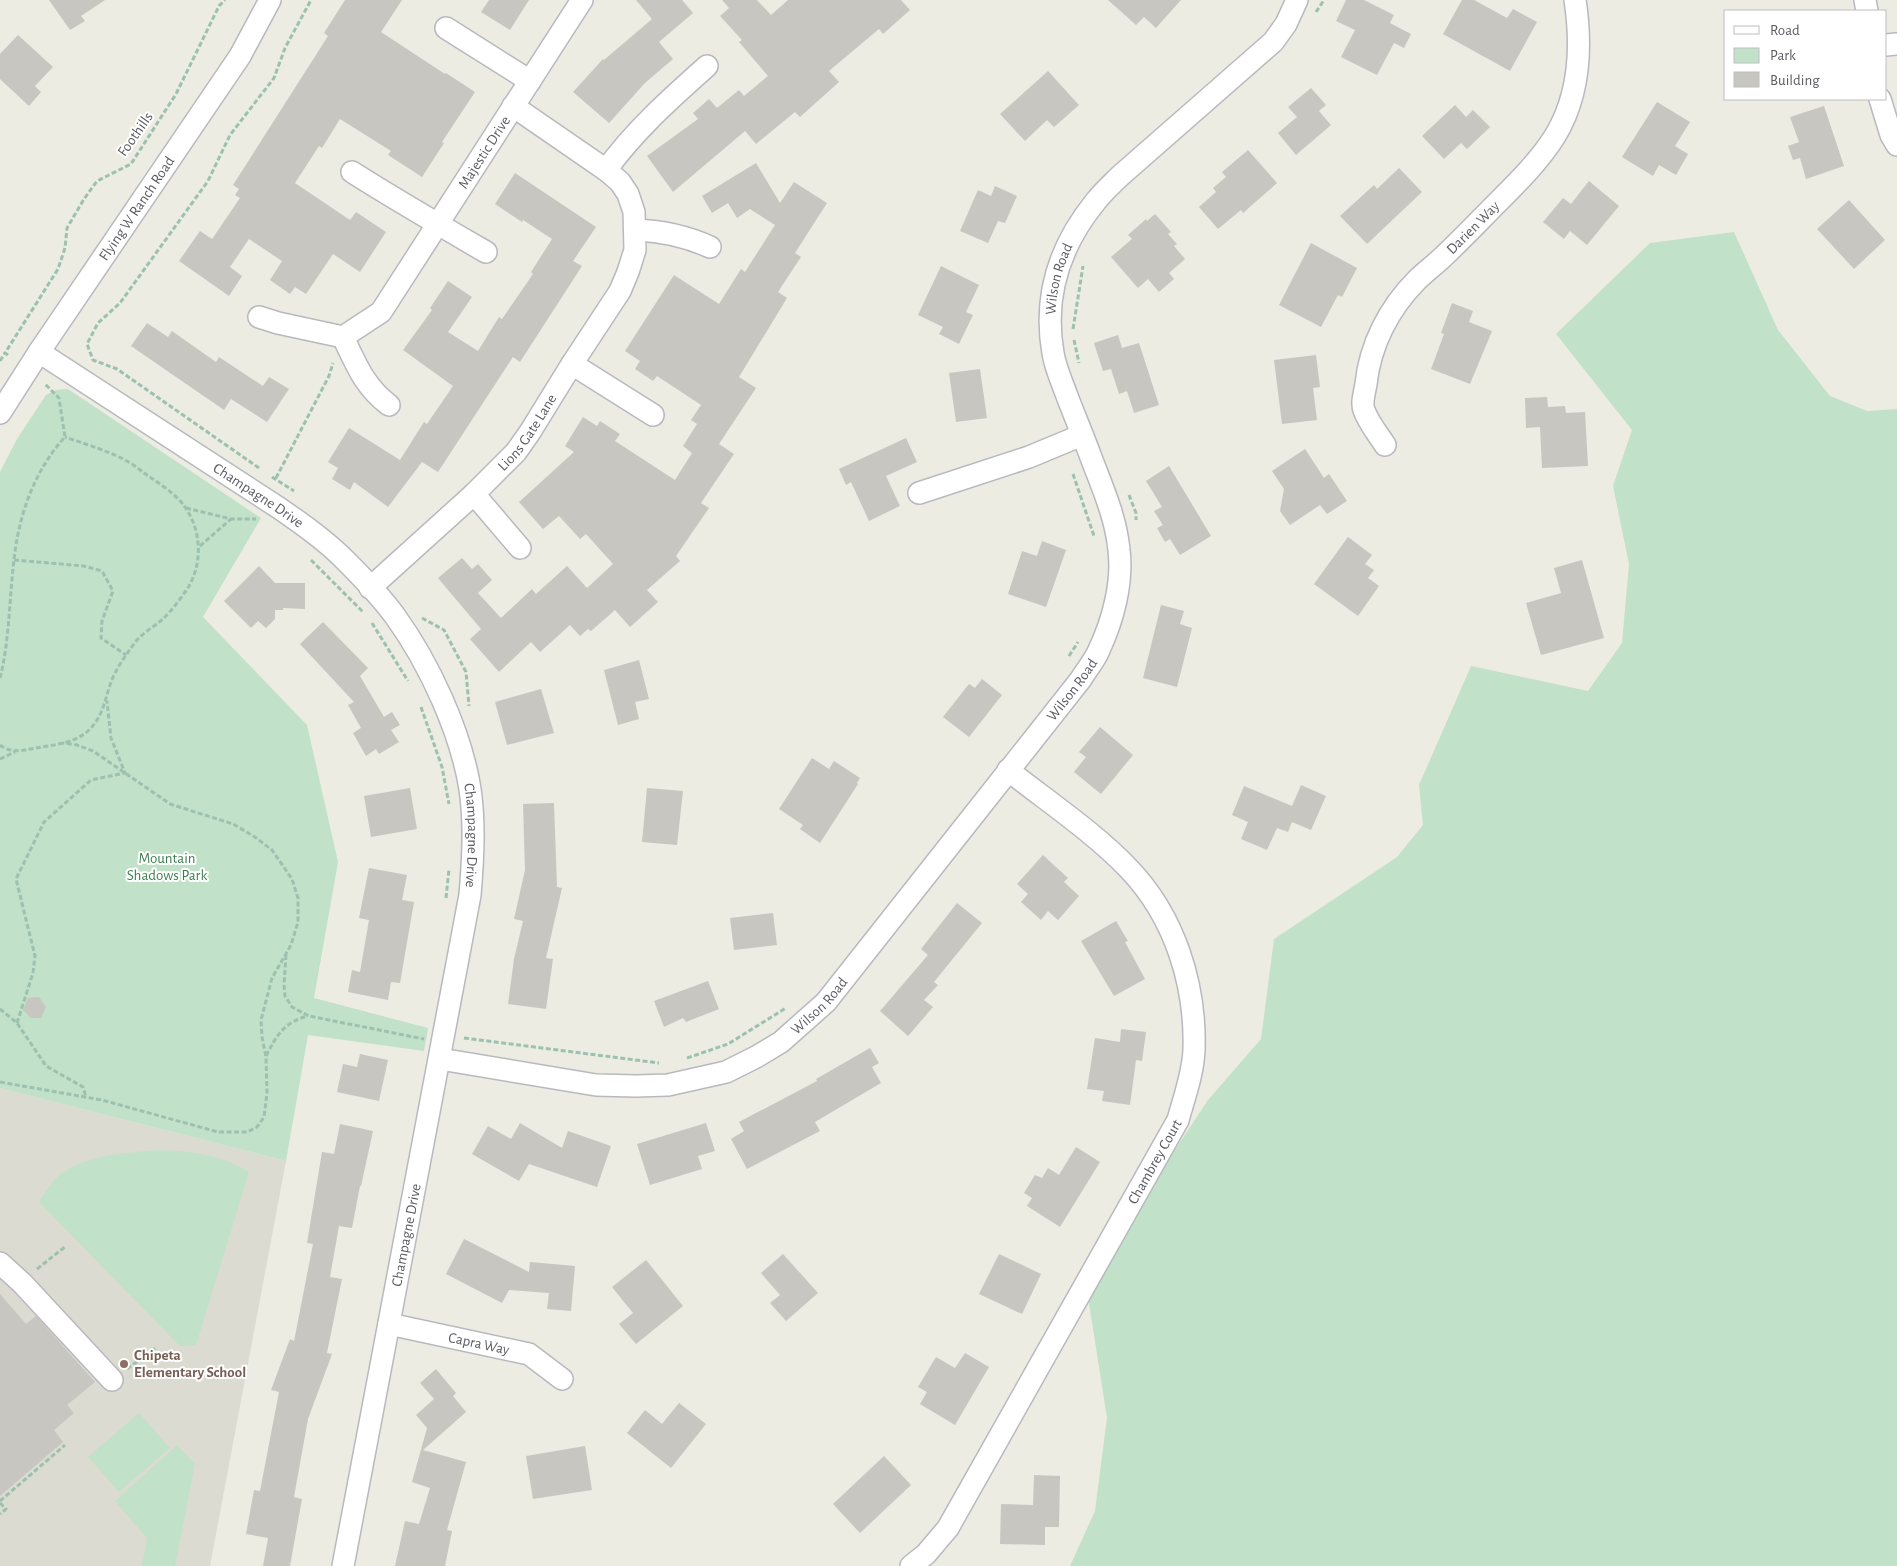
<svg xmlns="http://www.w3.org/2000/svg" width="1897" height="1566" viewBox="0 0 1897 1566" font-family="'Alegreya Sans',sans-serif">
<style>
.education{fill:#dcdbd1}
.green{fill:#c2e1c9}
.building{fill:#c7c6c0}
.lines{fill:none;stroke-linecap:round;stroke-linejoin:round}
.minor-casing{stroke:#b8b9be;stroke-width:24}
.path{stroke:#9cc1af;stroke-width:3;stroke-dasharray:5 2.5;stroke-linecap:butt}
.minor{stroke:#fff;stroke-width:21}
.education-dot{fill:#8d6e63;stroke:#fff;stroke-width:2}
.labels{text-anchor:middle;stroke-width:4;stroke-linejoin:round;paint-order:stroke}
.street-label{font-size:15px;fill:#5b5c62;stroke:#fff}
.park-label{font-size:15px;fill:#3d7e50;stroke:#fff}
.education-label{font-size:15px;font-weight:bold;fill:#785e54;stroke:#fff;text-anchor:start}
</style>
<rect width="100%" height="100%" fill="#ecece3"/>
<path class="education" d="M0,1088l286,73 -76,405h-210z"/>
<g class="green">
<path d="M1734,232l44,98 52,66 37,15 30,-2v1157h-827l25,-55 12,-93 -21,-134 122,-184 53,-61 13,-100 123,-82 26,-32 -4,-40 52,-119 117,25 34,-48 7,-79 -16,-78 19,-56 -76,-96 94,-91z"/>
<path d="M68,389l193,129 -58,99 104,108 31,137 -24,136 114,30 -4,23 -116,-16 -22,126 -286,-73v-616l17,-33 29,-44 10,-5z"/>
<path d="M158,1150c35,1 61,4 91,22l-53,173 -16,1 -141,-144c7,-11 14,-23 25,-30 27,-18 63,-19 94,-22z"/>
<path d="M139,1413l31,35 -51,44 -31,-35z"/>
<path d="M177,1445l18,19 -20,102h-33l5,-28 -32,-37z"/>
</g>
<g class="building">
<path d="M49,0h56l-24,16 4,5 -15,9z"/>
<path d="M345,0h57l-21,32 64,42 1,-1 29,19 -33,50 2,1 -22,34 -34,-22 3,-4 -51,-32 -18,29 -3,-2 -24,37 55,37 6,-8 30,20 -26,40 -27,-18 -27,40 -11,-7 -5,7 -20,-14 12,-19 -33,-22 -19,28 12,9 -13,20 -50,-35 21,-30 12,8 28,-41 -5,-3 4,-6 -6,-4 95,-149 -4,-3z"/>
<path d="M489,0h40l-19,30 -29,-18z"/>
<path d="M636,0h46l11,13 -34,29 14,17 -28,24 -36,40 -36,-31 30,-33 1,1 48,-41z"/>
<path d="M722,0h35l14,15 17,-15h113l9,10 -27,24 -4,-5 -50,42 10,11 -39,35 -5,-5 -39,32 -11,-13 -72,61 -26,-36 51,-37 -5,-6 16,-14 8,9 22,-18 5,6 24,-20 -29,-34 3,-2 -22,-24 9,-8z"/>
<path d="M1108,0h73l-25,28 -12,-11 -8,8z"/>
<path d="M1346,0h18l30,15 -4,8 21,11 -7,14 -10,-5 -17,32 -36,-18 14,-27 -19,-9z"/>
<path d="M1462,0h12l33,18 6,-9 24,13 -27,49 -67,-37z"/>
<path d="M18,35l35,32 -18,19 6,6 -12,14 -29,-27v-25z"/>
<path d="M1048,71l31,34 -25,22 -7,-7 -22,21 -25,-27z"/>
<path d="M1311,88l15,17 -7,6 12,14 -35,30 -18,-22 19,-16 -9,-10z"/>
<path d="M1657,102l33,20 -15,24 13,8 -12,21 -17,-10 -6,11 -31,-19z"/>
<path d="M1455,105l11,12 7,-7 17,17 -23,22 -6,-6 -17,16 -22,-23z"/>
<path d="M1824,106l20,60 -38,13 -6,-21 -7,2 -5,-14 11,-4 -9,-25z"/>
<path d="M1248,150l29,33 -34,30 -2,-3 -23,19 -19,-22 17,-15 -3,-4 13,-11 -4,-5z"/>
<path d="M756,163l24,40 14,-21 33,21 -32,50 6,4 -23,35 9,6 -48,79 17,11 -37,56 15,10 -33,49 8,5 -33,48 4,5 -33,29 11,12 -28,25 -15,-17 -24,21 -3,-2 -8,7 -10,-11 -30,27 -9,-10 -32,30 -29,-33 11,-10 -43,-51 24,-20 10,11 6,-5 14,16 -14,13 23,25 31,-29 4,5 31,-28 20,22 26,-24 -27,-30 -6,5 -21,-23 -16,13 -24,-27 55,-50 -9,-6 18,-29 14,9 3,-5 20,13 -5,7 60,39 17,-27 -9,-7 14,-22 -6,-4 10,-15 -44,-29 -4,5 -18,-12 5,-8 -15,-10 49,-76 45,29 22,-35 4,3 30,-47 -25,-16 -13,9 -9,-15 -16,10 -10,-17z"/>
<path d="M1399,168l23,24 -55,52 -27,-28 34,-31 3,4z"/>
<path d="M515,173l81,54 -23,34 9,5 -62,96 -7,-5 -75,115 -16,-10 -34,45 -34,-25 -4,8 -18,-11 6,-11 -10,-6 21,-34 51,32 24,-38 3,2 26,-38 -50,-36 29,-40 -2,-2 18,-27 24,16 -24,35 30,19 21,-34 3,2 31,-45 -2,-2 21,-33 -29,-19 -1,2 -27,-18z"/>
<path d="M1589,181l30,25 -32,39 -17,-14 -6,8 -21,-17 20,-24 8,6z"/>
<path d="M995,186l22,10 -12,27 -7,-2 -10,22 -28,-12 18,-41 13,6z"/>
<path d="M1849,200l36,40 -31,29 -37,-40z"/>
<path d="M1155,214l16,18 -3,2 9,10 -3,2 11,13 -16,14 5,6 -15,13 -11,-13 -10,9 -27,-31 21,-18 -4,-4 18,-16 1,2z"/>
<path d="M1311,243l46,25 -15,29 -4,-2 -17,32 -42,-22z"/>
<path d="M941,266l38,19 -13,27 7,3 -14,29 -20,-10 4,-7 -25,-12z"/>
<path d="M1452,303l21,8 -4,11 23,9 -22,53 -39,-15 13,-35 -3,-1z"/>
<path d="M147,323l21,14 4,-6 44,31 3,-5 44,29 6,-9 20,12 -22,33 -36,-23 -7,11 -93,-64z"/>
<path d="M1118,335l4,13 17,-5 20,62 -25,8 -7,-22 -8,3 -8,-25 -8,2 -9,-28z"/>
<path d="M1316,355l4,32 -7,1 4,32 -35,4 -8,-64z"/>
<path d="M980,369l7,49 -31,4 -7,-49z"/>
<path d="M1547,397l1,10 17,-1 1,7 19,-1 3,54 -46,2 -2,-41 -14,1 -1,-30z"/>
<path d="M906,438l11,24 -31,14 14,30 -31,15 -18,-39 -5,3 -7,-16z"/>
<path d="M1305,449l19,29 5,-4 18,27 -20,13 -7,-9 -30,20 -10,-14 4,-22 -12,-18z"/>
<path d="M1169,466l42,70 -31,19 -10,-16 -5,3 -8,-14 6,-3 -9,-14 8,-4 -16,-26z"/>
<path d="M1348,537l24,18 -7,9 9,6 -6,8 11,8 -21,30 -44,-32z"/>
<path d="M1042,541l24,9 -20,57 -38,-13 14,-43 15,5z"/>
<path d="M1582,560l22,78 -63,17 -15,-52 35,-10 -7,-25z"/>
<path d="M259,566l16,17h30v26l-22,-1v2h-8v9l-9,9 -8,-7 -7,7 -27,-27z"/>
<path d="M1161,605l23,6 -4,13 12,4 -15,59 -34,-9z"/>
<path d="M323,622l45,46 -8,8 24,41 8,-5 8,13 -9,5 8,12 -20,12 -3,-5 -10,7 -13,-23 8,-5 -13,-23 6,-3 -54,-58z"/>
<path d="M639,660l10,39 -14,3 4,17 -21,6 -14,-55z"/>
<path d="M982,679l20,16 -33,42 -26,-20 26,-33 6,4z"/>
<path d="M541,689l13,44 -47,12 -12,-43z"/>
<path d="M1100,727l33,28 -32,39 -27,-22 12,-15 -7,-5z"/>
<path d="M812,758l17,11 5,-8 26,17 -3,5 1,1 -38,59 -20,-14 3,-4 -24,-16z"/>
<path d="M1301,785l25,11 -15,34 -19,-8 -4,10 -11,-4 -10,22 -26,-11 7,-17 -16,-7 12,-29 48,20z"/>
<path d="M410,788l7,41 -46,8 -7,-41z"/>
<path d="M647,788l36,3 -6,54 -35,-3z"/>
<path d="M554,803l3,84 5,1 -16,70 7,1 -7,50 -38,-5 6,-45 9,-38 -9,-2 11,-49 -2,-66z"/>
<path d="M1043,855l25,23 -4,4 15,14 -21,24 -10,-9 -7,9 -20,-18 7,-8 -11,-10z"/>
<path d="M369,868l38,7 -5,25 12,2 -14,81 -9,-1 -3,18 -40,-8 4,-22 8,2 9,-52 -10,-2z"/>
<path d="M957,903l25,20 -48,59 4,3 -14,15 9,7 -25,29 -28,-25 48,-56 -7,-6z"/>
<path d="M773,913l4,32 -43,5 -4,-32z"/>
<path d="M1116,921l12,20 -3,1 20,37 -31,17 -33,-55z"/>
<path d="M708,981l11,28 -33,13 -3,-4 -19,9 -10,-26z"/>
<path d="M39,997l7,10 -5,11h-10l-8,-8 5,-12z"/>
<path d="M1121,1029l25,3 -4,29 -6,-1 -6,45 -28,-4 2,-10 -17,-2 8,-51 25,4z"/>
<path d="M870,1048l9,15 -7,4 9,16 -66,39 5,9 -73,38 -16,-30 13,-8 -5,-9 78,-41 -1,-2z"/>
<path d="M360,1054l28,6 -9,41 -42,-9 6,-28 14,3z"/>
<path d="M520,1123l42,25 6,-17 43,15 -14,41 -68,-23 -10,17 -47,-27 16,-28 23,13z"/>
<path d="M706,1123l9,28 -17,5 4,13 -52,16 -13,-41z"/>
<path d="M340,1124l33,7 -12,55h-1l-8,42 -13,-2 -9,51 12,2 -15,74 5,1 -24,65 -14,78 8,2 -12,67h-27l5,-28 -22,-4 8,-44 6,1 19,-99 -8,-2 19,-51 4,2 19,-97 -6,-1 15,-91 12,2z"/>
<path d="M1076,1147l24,15 -40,65 -33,-21 5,-8 -8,-5 11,-18 7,3 6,-10 11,7z"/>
<path d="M464,1239l65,33 1,-10 45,4 -4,45 -24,-2 2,-16 -40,-3 -7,13 -56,-29z"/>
<path d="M783,1254l35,39 -32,28 -16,-18 10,-8 -19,-22z"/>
<path d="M999,1254l42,20 -19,40 -43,-20z"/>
<path d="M646,1260l37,46 -47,38 -17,-20 14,-11 -21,-26z"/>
<path d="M0,1294l26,30 10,-8 59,66 -28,23 7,8 -20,17 9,12 -63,54z"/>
<path d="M965,1353l24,14 -34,58 -35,-21 7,-12 -9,-5 18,-30 19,11z"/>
<path d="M436,1369l20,24 -3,3 13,16 -43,38 43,12 -19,68 5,1 -7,35h-50l10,-45 14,3 11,-36 -18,-6 15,-54 -11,-13 18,-16 -14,-16z"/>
<path d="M679,1403l27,21 -35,44 -44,-35 18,-23 17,14z"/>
<path d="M585,1446l7,44 -59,9 -7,-43z"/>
<path d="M884,1456l27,29 -51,48 -27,-29z"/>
<path d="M1034,1475l26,1 -1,51h-14v18l-45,-1 1,-40 32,1z"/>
</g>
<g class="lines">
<g class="minor-casing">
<g id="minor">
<path d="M1865,0l2,11"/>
<path d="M446,28l84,53"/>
<path d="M1886,45l11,-1"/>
<path d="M1880,99l11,36 6,10"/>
<path d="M606,170c29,-40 64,-71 101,-104"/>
<path d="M352,172c44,28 89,54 134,80"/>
<path d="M636,230c26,1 50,6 74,17"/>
<path id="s1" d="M259,317l19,6 65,14 38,-25 201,-312"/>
<path d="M343,337c13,27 21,49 46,68"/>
<path id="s2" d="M39,352l240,156c23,16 46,32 66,52 17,17 36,37 50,56 34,47 66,116 75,173 5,35 3,70 0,106l-127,671"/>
<path d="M572,364l81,51"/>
<path id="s3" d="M0,413l39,-61 201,-296 30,-56"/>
<path id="s4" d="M1385,445c-7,-11 -17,-23 -21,-35 -3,-7 1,-19 2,-26 4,-39 23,-76 51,-104 9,-9 19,-16 28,-25 18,-17 36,-36 54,-54 20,-20 41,-41 56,-65 25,-41 27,-90 20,-136"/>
<path d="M919,493l110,-36 53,-22"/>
<path d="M474,494l46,54"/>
<path id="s5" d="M370,588l104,-94 42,-42 14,-20 42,-68 48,-73 8,-19 7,-22 -1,-38 -6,-18 -8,-12 -14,-12 -93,-64"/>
<path id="s6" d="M440,1059l156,26 40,1 32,-1 58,-13 30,-15 25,-15 45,-40 255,-323c6,-10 14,-19 18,-29 14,-30 24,-67 20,-100 -3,-32 -16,-61 -27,-90 -8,-22 -17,-43 -25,-64 -5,-14 -12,-29 -14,-43 -10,-57 7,-108 43,-152 7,-9 16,-17 24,-25l153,-134 13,-18 11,-24"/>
<path d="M0,1263l22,20 90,97"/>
<path id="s7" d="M389,1324l140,30 33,25"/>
<path id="s8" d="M911,1566l15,-12 22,-26 230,-408c6,-22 15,-46 16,-70 2,-65 -19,-133 -65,-181 -34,-36 -82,-68 -121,-99"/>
</g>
</g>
<g class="path">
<path d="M1316,12l8,-12"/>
<path d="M1073,329l10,-63"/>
<path d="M1074,340l5,23"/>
<path d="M8,355l-3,-2 53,-84 7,-21 2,-20 17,-29 13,-18 34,-17 45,-70 43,-88 6,-6"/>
<path d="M0,361l5,-8"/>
<path d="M259,468l-142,-99 -24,-9 -6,-16 11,-21 22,-20 88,-122 22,-46 44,-57 11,-30 26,-48"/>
<path d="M1073,474l21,62"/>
<path d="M272,477l22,14"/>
<path d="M276,478l53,-102 4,-13"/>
<path d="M1129,495l7,18v7"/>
<path d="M186,508l45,11h25"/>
<path d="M200,546l31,-27"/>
<path d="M14,560l70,6 18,5 11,20 -11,30 -1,17 25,17"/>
<path d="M311,560l52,52"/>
<path d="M422,618l22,12 22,42 3,34"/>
<path d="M372,623l36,58"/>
<path d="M1069,656l9,-14"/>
<path d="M0,678c9,-35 9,-72 13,-109 4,-48 19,-96 52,-132l-6,-39 -15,-15"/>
<path d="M421,707l21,60 7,37"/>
<path d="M0,745c11,9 23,5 36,3 17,-3 40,-5 53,-18 14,-13 16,-31 22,-48 6,-15 16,-29 26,-42 7,-8 18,-14 26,-21 10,-10 19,-22 26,-33 14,-25 12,-56 -4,-79 -9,-13 -25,-23 -38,-32 -7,-5 -14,-11 -22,-15 -19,-10 -40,-16 -60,-23"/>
<path d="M0,759l15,-7"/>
<path d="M446,898l3,-29"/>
<path d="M286,955l-2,30 1,11 7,11 17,9 115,23"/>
<path d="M0,1009l17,14 29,43 37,21 3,10"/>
<path d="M17,1023l16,-50 2,-17 -19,-77 28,-57 47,-42 34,-7 -14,-35 -4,-37"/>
<path d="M464,1038l195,25"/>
<path d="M266,1056c11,-21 18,-34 42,-40"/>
<path d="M687,1058l41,-14 58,-36"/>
<path d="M0,1082l102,18 116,32h29l10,-5 7,-10 3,-24 -1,-36 -4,-20 -1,-17 11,-42 19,-33 7,-23v-24l-6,-19 -20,-29 -17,-13 -22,-13 -63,-20 -77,-53 -16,-6 -14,-2"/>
<path d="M37,1269l29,-23"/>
<path d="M127,1369l30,-22"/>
<path d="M0,1501l65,-56"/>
<path d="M0,1503l6,6 -6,5"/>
</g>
<use href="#minor" class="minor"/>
</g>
<circle class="education-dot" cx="124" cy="1364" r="5"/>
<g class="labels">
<g class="street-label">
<text transform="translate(135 134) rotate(-55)" y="5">Foothills</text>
<text dy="5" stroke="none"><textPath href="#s1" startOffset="322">Majestic Drive</textPath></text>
<text dy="5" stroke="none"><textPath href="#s3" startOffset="246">Flying W Ranch Road</textPath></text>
<text dy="5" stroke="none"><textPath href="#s4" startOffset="262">Darien Way</textPath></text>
<text dy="5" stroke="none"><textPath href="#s6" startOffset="1245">Wilson Road</textPath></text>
<text dy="5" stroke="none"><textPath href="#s5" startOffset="222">Lions Gate Lane</textPath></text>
<text dy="5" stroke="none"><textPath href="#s2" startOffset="262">Champagne Drive</textPath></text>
<text dy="5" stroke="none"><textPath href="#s6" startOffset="810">Wilson Road</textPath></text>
<text dy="5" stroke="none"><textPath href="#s2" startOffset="682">Champagne Drive</textPath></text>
<text dy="5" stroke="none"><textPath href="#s6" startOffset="405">Wilson Road</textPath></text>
<text dy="5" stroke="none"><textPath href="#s8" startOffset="474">Chambrey Court</textPath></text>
<text transform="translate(406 1235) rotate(-79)" y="5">Champagne Drive</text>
<text dy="5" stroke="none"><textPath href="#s7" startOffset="92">Capra Way</textPath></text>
</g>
<g class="park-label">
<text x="167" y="863">Mountain<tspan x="167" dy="17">Shadows Park</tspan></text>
</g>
<g class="education-label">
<text x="134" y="1360">Chipeta<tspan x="134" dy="17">Elementary School</tspan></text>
</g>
</g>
<rect x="1724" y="10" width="162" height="90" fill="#ffffff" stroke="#bdbec0"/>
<rect x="1734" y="26" width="25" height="8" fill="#ffffff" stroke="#bdbec0"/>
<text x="1770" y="35" font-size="15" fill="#5b5c62">Road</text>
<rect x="1734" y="48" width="25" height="15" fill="#c2e1c9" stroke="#bdbec0"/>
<text x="1770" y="60" font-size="15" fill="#5b5c62">Park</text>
<rect x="1734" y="72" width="25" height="15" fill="#c7c6c0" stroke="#bdbec0"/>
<text x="1770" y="85" font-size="15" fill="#5b5c62">Building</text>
</svg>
